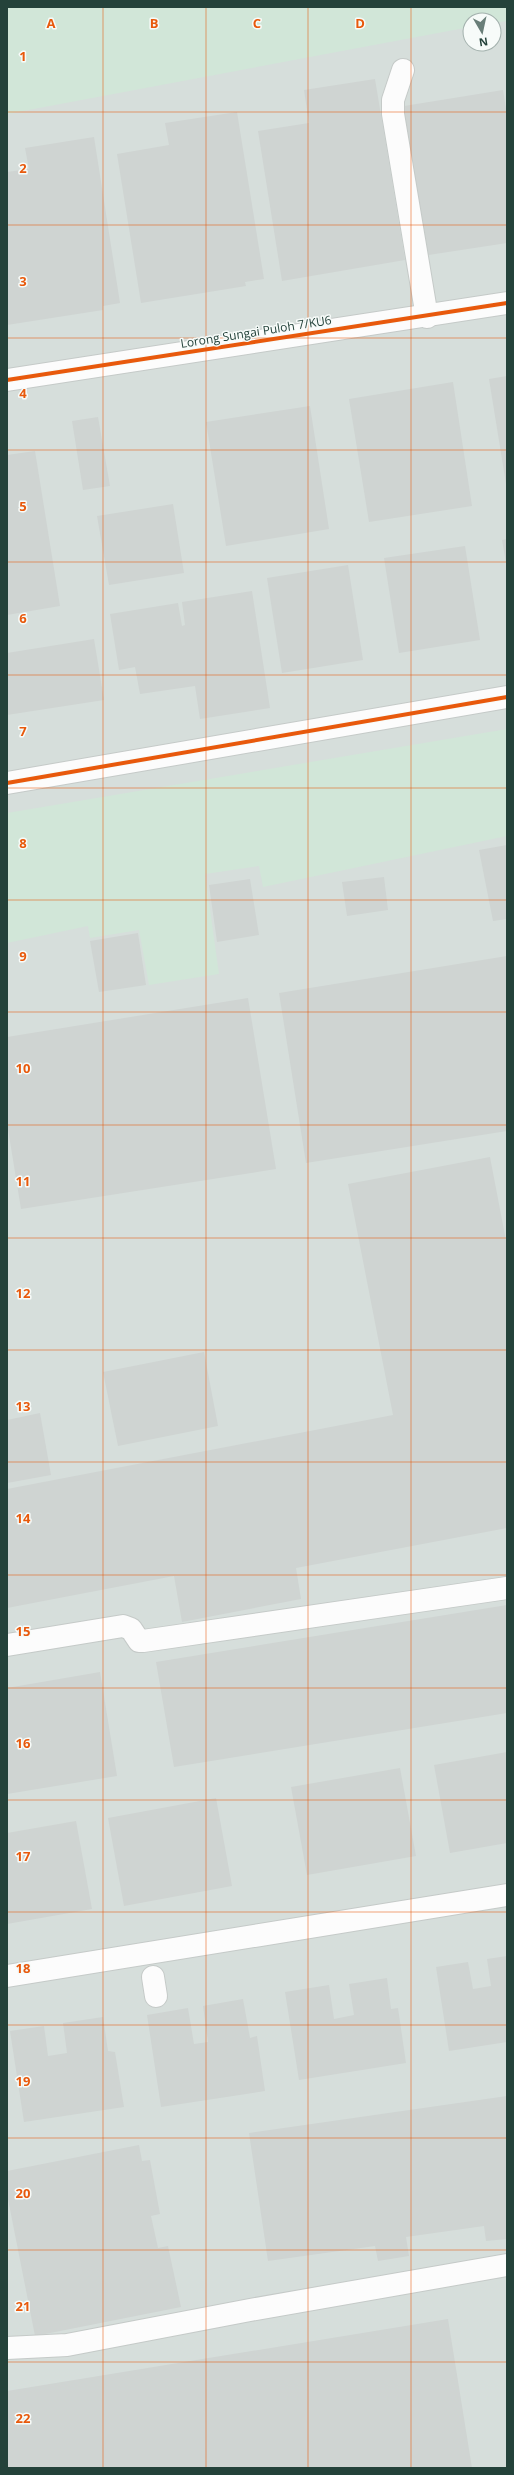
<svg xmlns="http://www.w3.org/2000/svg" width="514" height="2475" viewBox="0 0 514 2475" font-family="'Open Sans',sans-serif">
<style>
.built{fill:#d6dedb;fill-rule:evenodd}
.green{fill:#d1e6d8}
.building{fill:#cfd4d2}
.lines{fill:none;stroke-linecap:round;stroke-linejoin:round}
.minor-casing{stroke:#c5cac8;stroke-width:24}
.minor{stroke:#fcfcfc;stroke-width:22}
.cycleway-casing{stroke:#f7fbf9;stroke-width:6}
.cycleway{stroke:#e8590c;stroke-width:4}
.grid{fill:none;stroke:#e8590c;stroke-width:1;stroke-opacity:0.55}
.labels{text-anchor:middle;stroke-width:3;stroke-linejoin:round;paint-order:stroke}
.street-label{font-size:12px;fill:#24423a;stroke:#f7fbf9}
.grid-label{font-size:13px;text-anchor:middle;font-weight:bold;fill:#e8590c;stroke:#f7fbf9;stroke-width:3;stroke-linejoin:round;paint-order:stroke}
</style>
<rect width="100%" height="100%" fill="#e8edeb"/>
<path class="built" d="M7,7h500v2461h-500zM470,20h24v24h-24z"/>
<g class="green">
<path d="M7,7h500v14l-13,2v-3h-24v7l-463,87z"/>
<path d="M507,729v107l-244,51 -4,-21 -54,8 14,100 -70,11 -10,-55 -49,8 -2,-12 -81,17v-130z"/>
</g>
<g class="building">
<path d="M375,79l30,181 -123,21 -24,-150 51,-8 -5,-33z"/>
<path d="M503,90l4,25v128l-85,13 -24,-149z"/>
<path d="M237,112l27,167 -19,3 1,4 -105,17 -24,-149 52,-9 -4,-22z"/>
<path d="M94,137l26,166 -17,3v4l-96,15v-153l22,-3 -4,-21z"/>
<path d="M507,376v108h-1l-17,-105z"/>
<path d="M453,382l19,124 -103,16 -20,-123z"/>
<path d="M310,406l19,123 -103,17 -20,-124z"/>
<path d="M98,417l12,69 -27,4 -11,-69z"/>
<path d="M35,451l25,155 -53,9v-160z"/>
<path d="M173,504l11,69 -75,12 -12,-69z"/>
<path d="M507,539v24h-1l-4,-23z"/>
<path d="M465,546l15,94 -81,13 -15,-95z"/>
<path d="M348,565l15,95 -81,13 -15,-95z"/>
<path d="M252,591l18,117 -70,11 -5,-33 -55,8 -5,-27 -16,3 -9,-56 68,-11 4,23 3,-1 -3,-23z"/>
<path d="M94,639l10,61 -97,15v-62z"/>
<path d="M507,845v74l-14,2 -14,-71z"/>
<path d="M384,877l4,33 -41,6 -5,-34z"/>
<path d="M250,879l9,56 -42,7 -8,-57z"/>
<path d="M138,933l8,52 -47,7 -9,-51z"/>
<path d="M507,956v175l-201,32 -27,-170z"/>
<path d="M248,998l28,171 -255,40 -14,-86v-86z"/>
<path d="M490,1157l17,89v282l-211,40 5,31 -119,23 -8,-46 -167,32v-119l386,-74 -45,-231z"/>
<path d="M204,1352l14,74 -100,20 -15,-74z"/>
<path d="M40,1413l11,62 -44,8v-63z"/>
<path d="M507,1605v108l-333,54 -18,-105z"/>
<path d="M100,1672l17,104 -110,18v-106z"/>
<path d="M507,1752v91l-57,10 -16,-88z"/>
<path d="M400,1768l16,88 -109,19 -16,-88z"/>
<path d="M216,1798l16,88 -108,20 -16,-88z"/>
<path d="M76,1821l16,88 -85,15v-91z"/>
<path d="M507,1956v86l-58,9 -13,-84 32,-5 5,27 18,-3 -4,-27z"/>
<path d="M387,1978l4,31 7,-1 8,55 -107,17 -14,-88 44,-7 5,34 20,-4 -5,-31z"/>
<path d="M243,1999l7,39 7,-2 8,55 -104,16 -14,-92 41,-7 6,36 14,-2 -5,-36z"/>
<path d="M103,2017l5,34 7,1 9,55 -100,15 -14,-91 34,-5 4,30 19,-3 -4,-30z"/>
<path d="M507,2096v143l-21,2 -2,-15 -78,11 3,19 -31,5 -3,-15 -107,15 -19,-128z"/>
<path d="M139,2145l3,16 8,-1 10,54 -9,2 7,32 10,-2 13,61 -146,29 -28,-142v-23z"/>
<path d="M448,2319l24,149h-465v-77z"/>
</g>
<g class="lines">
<g class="minor-casing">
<g id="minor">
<path d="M403,70l-10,30v14l34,203"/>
<path d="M7,380l500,-77"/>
<path d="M7,783l500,-86"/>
<path d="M7,1645l116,-19 8,3 8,12h4l364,-53"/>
<path d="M7,1976l500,-81"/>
<path d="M153,1977l3,19"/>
<path d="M7,2348l60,-3 183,-35 257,-45"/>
</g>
</g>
<use href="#minor" class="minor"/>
<g class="cycleway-casing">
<g id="cycleway">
<path d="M7,380l500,-77"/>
<path d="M7,783l500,-86"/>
</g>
</g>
<use href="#cycleway" class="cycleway"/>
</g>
<path class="grid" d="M103,7v2461M206,7v2461M308,7v2461M411,7v2461M7,112h500M7,225h500M7,338h500M7,450h500M7,562h500M7,675h500M7,788h500M7,900h500M7,1012h500M7,1125h500M7,1238h500M7,1350h500M7,1462h500M7,1575h500M7,1688h500M7,1800h500M7,1912h500M7,2025h500M7,2138h500M7,2250h500M7,2362h500"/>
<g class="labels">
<g class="street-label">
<text transform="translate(256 332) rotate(-9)" y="4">Lorong Sungai Puloh 7/KU6</text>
</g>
</g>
<g class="grid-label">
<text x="51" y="28">A</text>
<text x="154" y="28">B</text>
<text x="257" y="28">C</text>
<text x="360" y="28">D</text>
<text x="23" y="61">1</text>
<text x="23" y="173">2</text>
<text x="23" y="286">3</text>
<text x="23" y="398">4</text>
<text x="23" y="511">5</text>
<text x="23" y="623">6</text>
<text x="23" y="736">7</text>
<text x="23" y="848">8</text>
<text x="23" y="961">9</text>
<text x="23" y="1073">10</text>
<text x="23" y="1186">11</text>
<text x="23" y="1298">12</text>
<text x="23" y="1411">13</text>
<text x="23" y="1523">14</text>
<text x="23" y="1636">15</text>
<text x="23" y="1748">16</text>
<text x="23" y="1861">17</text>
<text x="23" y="1973">18</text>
<text x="23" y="2086">19</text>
<text x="23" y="2198">20</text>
<text x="23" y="2311">21</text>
<text x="23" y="2423">22</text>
</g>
<rect width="514" height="2475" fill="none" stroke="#24423a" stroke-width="16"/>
<g transform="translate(482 32) rotate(171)"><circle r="19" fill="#f7fbf9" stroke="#a3b1ad"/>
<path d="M0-3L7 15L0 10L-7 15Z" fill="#697e78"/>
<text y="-6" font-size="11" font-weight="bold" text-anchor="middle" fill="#24423a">N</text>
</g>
</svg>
